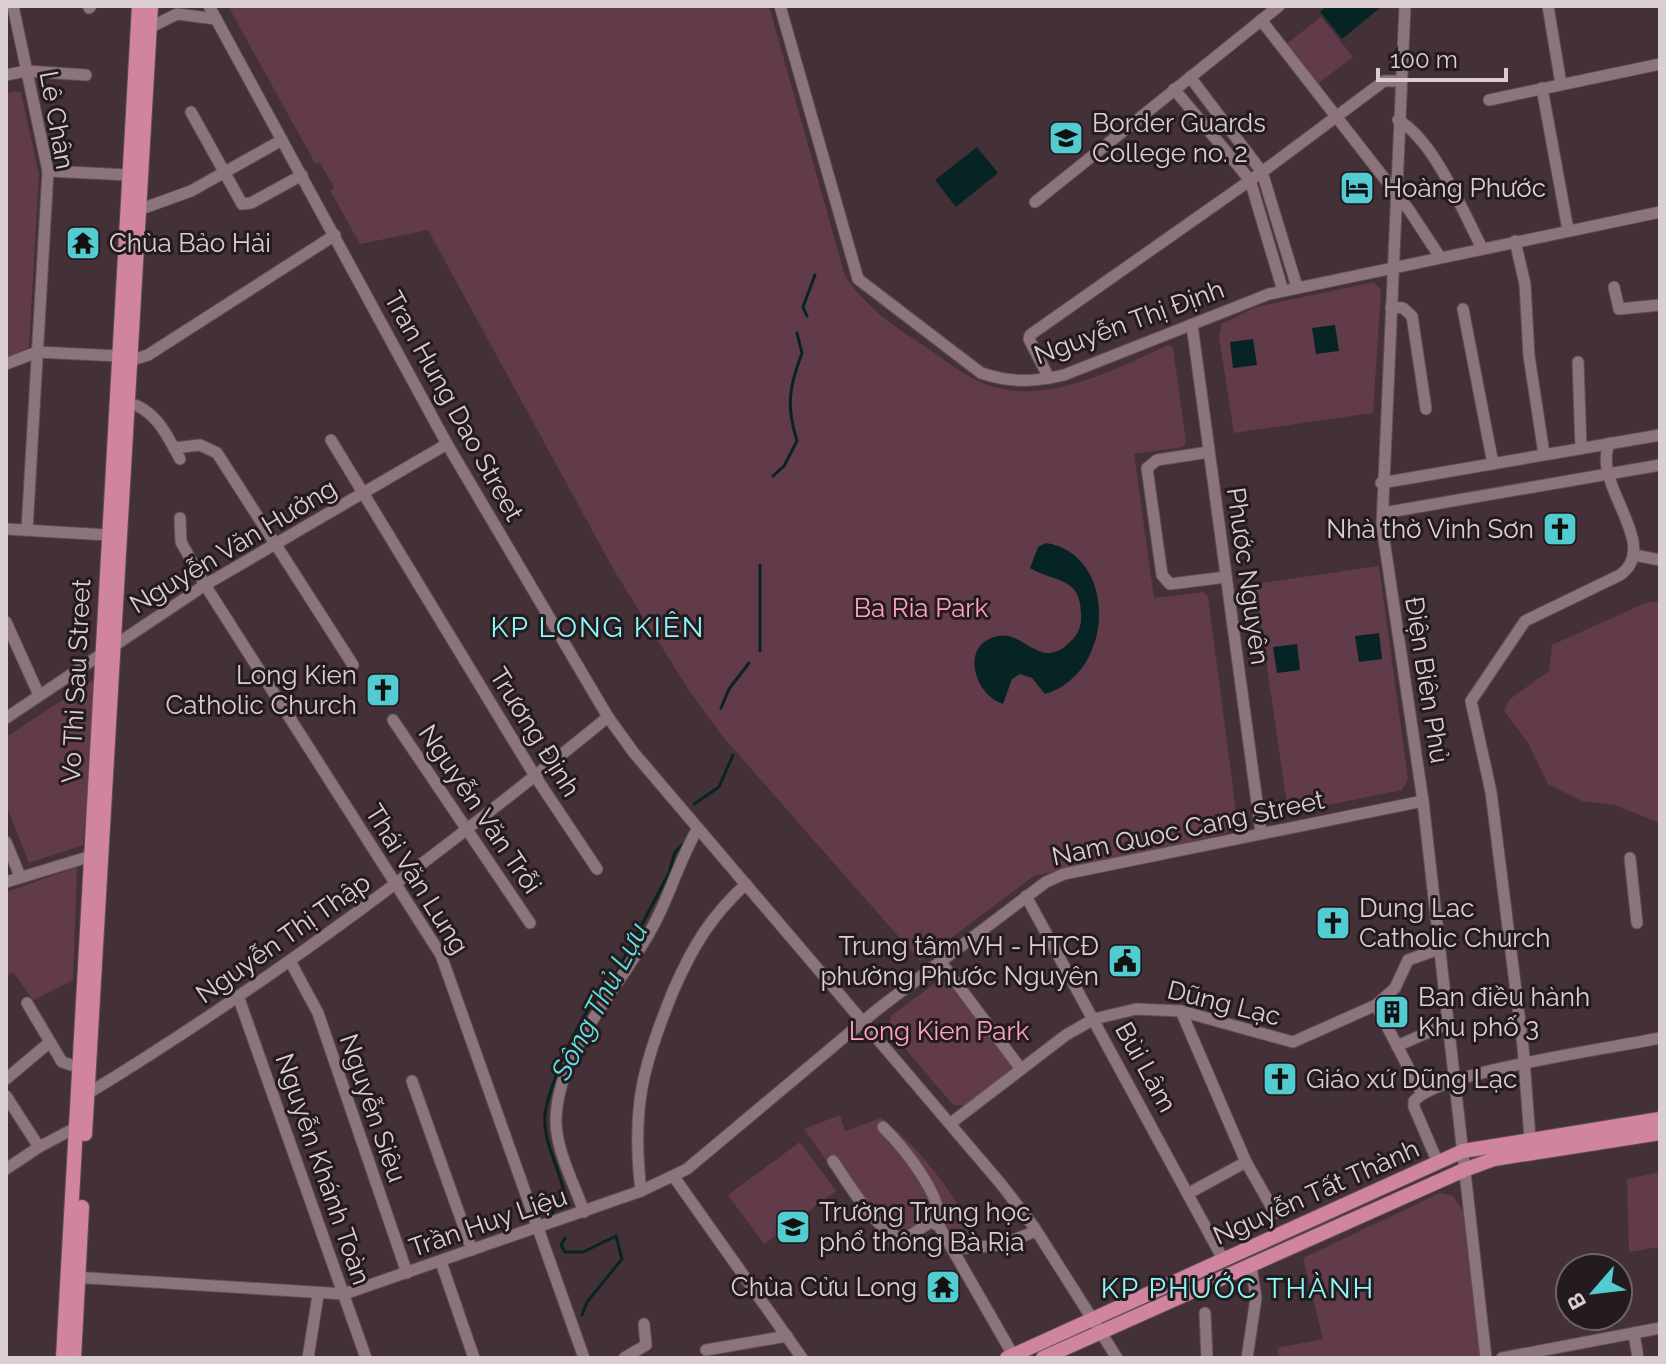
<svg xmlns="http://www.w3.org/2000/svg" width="1666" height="1364" viewBox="0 0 1666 1364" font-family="Raleway,sans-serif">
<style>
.green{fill:#613b49}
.water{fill:#072425}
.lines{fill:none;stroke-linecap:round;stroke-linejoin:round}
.stream{stroke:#072425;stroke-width:3}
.minor-casing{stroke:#5f4f54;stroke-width:13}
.major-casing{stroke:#5f4f54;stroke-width:16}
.minor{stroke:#8b747b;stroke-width:11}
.major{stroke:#d184a0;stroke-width:14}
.labels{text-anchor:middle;stroke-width:6;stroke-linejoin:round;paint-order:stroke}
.street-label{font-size:26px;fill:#dbced2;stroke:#241b1e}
.poi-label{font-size:26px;fill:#dbced2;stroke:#241b1e;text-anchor:start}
.park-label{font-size:26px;fill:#ffa2c3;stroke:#241b1e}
.neighbourhood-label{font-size:28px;letter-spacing:2px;fill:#8cf8fb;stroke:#241b1e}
.water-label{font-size:28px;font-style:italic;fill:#5ee4e8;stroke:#241b1e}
</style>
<rect width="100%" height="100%" fill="#443037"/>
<g class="green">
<path d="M228,6h541l76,270c20,30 48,50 78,69 18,12 37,28 57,37 60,27 132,-11 188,-37l5,3 13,94 -3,5 -49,7 20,144 49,-6 5,4 30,231 -14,7 -190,42 -114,85 -197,-224 -35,-48 -73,-117 -187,-342 -68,14 -29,-52 3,-5 -14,-24h-5z"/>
<path d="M1321,17l32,40 -37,28 -31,-40z"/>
<path d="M16,91l5,2 18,81 -10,173 -23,12v-266z"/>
<path d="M1374,282l7,8 -8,123 -139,20 -15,-96 3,-13 34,-17z"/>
<path d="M1379,566l29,213 -6,11 -109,22 -6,-7 -32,-221z"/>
<path d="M1660,601v222l-45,-18 -33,-4 -34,-17 -20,-41 -24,-32 6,-12 39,-28 3,-26 93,-42z"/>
<path d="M98,677l-15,168 -54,18 -23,-58v-68z"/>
<path d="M77,867l-4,113 -40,20 -20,-28 -7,4v-84z"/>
<path d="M938,981l9,1 67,86 -47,37h-14l-65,-77 3,-12z"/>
<path d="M840,1115l5,16 36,-13c41,31 75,78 98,124l-24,3 -19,-33 -48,36 -84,-119z"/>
<path d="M800,1142l36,49 -72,53 -36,-49z"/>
<path d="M1660,1172v75l-31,5 -2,-73z"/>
<path d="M1440,1193l13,3 12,18 15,144h-200l-3,-10 46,-9 -20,-81z"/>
</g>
<g class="water">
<path d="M1327,6h55l-40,33 -22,-27z"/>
<path d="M977,147l21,26 -42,34 -21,-27z"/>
<path d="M1335,325l4,26 -23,3 -4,-26z"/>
<path d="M1253,339l4,26 -24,3 -3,-26z"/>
<path d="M1046,543c72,11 70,130 -1,151l-13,-16 -12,-4 -8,5 -9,25c-29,-9 -44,-60 -5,-68 26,-6 43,37 73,5 6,-6 10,-13 10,-22 2,-44 -27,-36 -51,-51l8,-21z"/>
<path d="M1379,633l3,26 -23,3 -4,-26z"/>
<path d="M1297,644l3,26 -23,3 -4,-26z"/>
</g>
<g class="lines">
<g class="stream">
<path d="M807,316l-4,-9 12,-32"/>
<path d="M773,476l11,-10 13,-25c-11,-35 -8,-54 5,-88l-5,-20"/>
<path d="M760,651v-86"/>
<path d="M721,708l8,-19 20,-26"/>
<path d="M694,804l25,-17 14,-32"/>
<path d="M611,983l58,-110 6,-21 10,-10"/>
<path d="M552,1214l12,-22c-5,-25 -22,-52 -19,-78 3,-27 39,-112 62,-125"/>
<path d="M565,1238l-4,7 4,7h18l33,-16 6,23 -35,43 -5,13"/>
</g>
<g class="minor-casing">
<g id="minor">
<path d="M13,6l35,165 -21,359"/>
<path d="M209,6l238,438 161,273 26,36 367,431 33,43 83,131"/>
<path d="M780,6l78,273 123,94c30,10 52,9 83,2l205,-81 391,-82"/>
<path d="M1405,6l-23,520 41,275 63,557"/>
<path d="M1548,6l13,78"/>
<path d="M89,8l2,-2"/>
<path d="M1261,20l148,190 31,47"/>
<path d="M149,28l28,-14 39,5"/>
<path d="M6,75l20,-4 60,4"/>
<path d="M1190,77l72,95 35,115"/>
<path d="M1542,88l26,142"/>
<path d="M1174,89l76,91 33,111"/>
<path d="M1489,100l171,-36"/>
<path d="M191,112l51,92 9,-1 51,-28"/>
<path d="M1398,120c36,20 65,92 84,128"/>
<path d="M48,171l81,4"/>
<path d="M1035,202l244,-196"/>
<path d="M141,209l50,-18 91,-51"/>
<path d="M1515,241l10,43 4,72 15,98"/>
<path d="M1614,287l5,22 41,-4"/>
<path d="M1391,307l12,1 9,8 14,93"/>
<path d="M1463,309l30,155"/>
<path d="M1192,325l69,507"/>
<path d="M132,360l16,-5 187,-120"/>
<path d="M1578,362l3,86"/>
<path d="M6,364l31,-12 82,4"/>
<path d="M1049,378l-20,-39 1,-4 232,-163 122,-91h17"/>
<path d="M129,403c27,7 38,32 51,56"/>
<path d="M331,440l204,336 62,93"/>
<path d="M174,448l26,-3 17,8 136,212"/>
<path d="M1209,452l-52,8 -10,8 15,107 8,9 56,-7"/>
<path d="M1381,483l279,-48"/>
<path d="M1383,513l277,-48"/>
<path d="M180,518l1,24 24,43 236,370 143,403"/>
<path d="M6,529l102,6"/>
<path d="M1634,555l26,5"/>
<path d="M6,622l33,73"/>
<path d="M6,718l199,-133 242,-141"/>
<path d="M393,720l137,203"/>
<path d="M6,842l14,34"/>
<path d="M1630,858l7,65"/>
<path d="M6,882l92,-28"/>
<path d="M1026,896l198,365"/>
<path d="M290,961l28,52 89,260"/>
<path d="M940,961l81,108"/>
<path d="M238,996l128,362"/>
<path d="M27,1003l35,59 16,5"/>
<path d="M1376,1005l46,89"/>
<path d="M1181,1011l65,151 29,51"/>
<path d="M1397,1046l52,-23"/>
<path d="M6,1079l44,-37"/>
<path d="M412,1081l60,169"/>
<path d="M87,1094c184,-112 354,-241 521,-377"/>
<path d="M6,1096l33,51 38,-20"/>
<path d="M951,1123l115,-88 28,-16 42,-10 45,2 112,31 83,-37 19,-17 13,-28 31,-11"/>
<path d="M883,1127c20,20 61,69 56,99"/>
<path d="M1530,1139l-7,-92 -32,-255 -20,-91 54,-80 95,-46c43,-30 -31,-93 -10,-132"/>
<path d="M833,1161c13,18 47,78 71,76 10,-1 18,-11 27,-15l8,4 74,129"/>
<path d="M1438,1163l-24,-56v-6c27,-30 199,-53 246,-63"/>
<path d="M6,1169l33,-22"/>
<path d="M674,1177l128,181"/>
<path d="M641,1191c-10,-83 2,-127 33,-202 19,-43 37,-73 72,-105"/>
<path d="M1189,1193l57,-31"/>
<path d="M584,1212c-10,-29 -29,-63 -28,-94 3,-71 64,-130 96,-190 18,-32 27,-68 46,-100"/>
<path d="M954,1249l47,-4 35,-14"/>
<path d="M441,1262l33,96"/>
<path d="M72,1277l272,17 297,-103 46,-22 191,-160 168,-127 18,-8 359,-73"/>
<path d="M1205,1313l2,45"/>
<path d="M1634,1333l4,25"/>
<path d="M706,1350l81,-14"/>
<path d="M308,1358l10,-63"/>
<path d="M624,1358l22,-13 -2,-21"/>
<path d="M1247,1358l9,-60 -5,-32"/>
<path d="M1502,1358l158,-30"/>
</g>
</g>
<g class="major-casing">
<g id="major">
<path d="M85,1134l66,-1128"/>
<path d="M63,1358l76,-1352"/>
<path d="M74,1358l8,-151"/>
<path d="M1007,1358l456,-207 197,-32"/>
<path d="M1043,1358l421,-188 30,-11 166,-26"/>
</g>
</g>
<use href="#minor" class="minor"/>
<use href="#major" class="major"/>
</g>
<defs>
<g id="university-square" transform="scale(1.8)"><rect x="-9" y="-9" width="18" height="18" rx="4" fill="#52ccd0" stroke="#241b1e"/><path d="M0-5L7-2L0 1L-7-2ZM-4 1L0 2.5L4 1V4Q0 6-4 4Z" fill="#111"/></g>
<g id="hotel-square" transform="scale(1.8)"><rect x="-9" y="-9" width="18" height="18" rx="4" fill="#52ccd0" stroke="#241b1e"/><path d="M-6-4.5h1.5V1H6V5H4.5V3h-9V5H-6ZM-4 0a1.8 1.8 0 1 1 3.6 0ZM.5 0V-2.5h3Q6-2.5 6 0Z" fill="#111"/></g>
<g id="temple-square" transform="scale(1.8)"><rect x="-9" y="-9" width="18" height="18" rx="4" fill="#52ccd0" stroke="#241b1e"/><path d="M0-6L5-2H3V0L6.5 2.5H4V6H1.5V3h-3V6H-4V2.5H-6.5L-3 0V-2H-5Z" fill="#111"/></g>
<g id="church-square" transform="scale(1.8)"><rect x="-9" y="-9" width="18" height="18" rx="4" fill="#52ccd0" stroke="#241b1e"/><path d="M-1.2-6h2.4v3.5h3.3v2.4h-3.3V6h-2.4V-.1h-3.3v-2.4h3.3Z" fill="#111"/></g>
<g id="civic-square" transform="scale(1.8)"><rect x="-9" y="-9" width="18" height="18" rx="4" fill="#52ccd0" stroke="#241b1e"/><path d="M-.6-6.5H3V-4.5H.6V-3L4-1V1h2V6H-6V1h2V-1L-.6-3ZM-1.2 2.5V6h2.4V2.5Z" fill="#111"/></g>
<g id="building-square" transform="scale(1.8)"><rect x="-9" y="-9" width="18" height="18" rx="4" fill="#52ccd0" stroke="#241b1e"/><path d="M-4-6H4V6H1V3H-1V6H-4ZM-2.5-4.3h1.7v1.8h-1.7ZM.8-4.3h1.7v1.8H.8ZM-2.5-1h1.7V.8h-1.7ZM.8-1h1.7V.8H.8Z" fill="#111"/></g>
<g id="school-square" transform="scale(1.8)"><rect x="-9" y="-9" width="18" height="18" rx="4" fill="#52ccd0" stroke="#241b1e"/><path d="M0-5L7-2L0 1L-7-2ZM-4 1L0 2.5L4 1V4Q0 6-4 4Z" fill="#111"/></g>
</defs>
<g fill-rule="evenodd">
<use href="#university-square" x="1066" y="138"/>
<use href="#hotel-square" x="1357" y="188"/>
<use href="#temple-square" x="83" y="243"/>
<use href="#church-square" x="1560" y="529"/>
<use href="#church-square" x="383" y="690"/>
<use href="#church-square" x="1333" y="923"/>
<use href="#civic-square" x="1125" y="961"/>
<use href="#building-square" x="1392" y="1012"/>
<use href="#church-square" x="1280" y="1079"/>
<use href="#school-square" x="793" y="1227"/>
<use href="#temple-square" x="943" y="1287"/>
</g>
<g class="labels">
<g class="street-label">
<text transform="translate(57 120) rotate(80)" y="9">Lê Chân</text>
<text transform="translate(1129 322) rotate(-20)" y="9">Nguyễn Thị Định</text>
<text transform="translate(454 406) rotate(61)" y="9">Tran Hung Dao Street</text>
<text transform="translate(233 546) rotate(-31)" y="9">Nguyễn Văn Hưởng</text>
<text transform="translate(1248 576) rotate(82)" y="9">Phước Nguyên</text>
<text transform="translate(1427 680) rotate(81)" y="9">Điện Biên Phủ</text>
<text transform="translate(76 681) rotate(-87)" y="9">Vo Thi Sau Street</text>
<text transform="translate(535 732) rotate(58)" y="9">Trương Định</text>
<text transform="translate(480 809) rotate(56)" y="9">Nguyễn Văn Trỗi</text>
<text transform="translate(1188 828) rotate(-12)" y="9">Nam Quoc Cang Street</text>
<text transform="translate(417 879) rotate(58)" y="9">Thái Văn Lung</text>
<text transform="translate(283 938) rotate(-35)" y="9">Nguyễn Thị Thập</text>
<text transform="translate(1224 1003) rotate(14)" y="9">Dũng Lạc</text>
<text transform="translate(1146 1067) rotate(61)" y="9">Bùi Lâm</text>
<text transform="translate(373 1108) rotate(71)" y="9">Nguyễn Siêu</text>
<text transform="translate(323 1169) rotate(71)" y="9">Nguyễn Khánh Toàn</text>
<text transform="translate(1316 1192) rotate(-24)" y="9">Nguyễn Tất Thành</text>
<text transform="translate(488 1222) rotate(-19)" y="9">Trần Huy Liệu</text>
</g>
<g class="poi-label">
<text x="1092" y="132">Border Guards<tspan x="1092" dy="30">College no. 2</tspan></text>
<text x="1383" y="197">Hoàng Phước</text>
<text x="109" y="252">Chùa Bảo Hải</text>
<text x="1534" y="538" text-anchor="end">Nhà thờ Vinh Sơn</text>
<text x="357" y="684" text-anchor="end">Long Kien<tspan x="357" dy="30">Catholic Church</tspan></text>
<text x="1359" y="917">Dung Lac<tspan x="1359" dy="30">Catholic Church</tspan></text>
<text x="1099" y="955" text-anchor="end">Trung tâm VH - HTCĐ<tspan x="1099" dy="30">phường Phước Nguyên</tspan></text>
<text x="1418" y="1006">Ban điều hành<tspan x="1418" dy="30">Khu phố 3</tspan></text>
<text x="1306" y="1088">Giáo xứ Dũng Lạc</text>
<text x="819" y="1221">Trường Trung học<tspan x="819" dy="30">phổ thông Bà Rịa</tspan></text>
<text x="917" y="1296" text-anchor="end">Chùa Cửu Long</text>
</g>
<g class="park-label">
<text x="921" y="617">Ba Ria Park</text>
<text x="939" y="1040">Long Kien Park</text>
</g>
<g class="neighbourhood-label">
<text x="598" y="637">KP LONG KIÊN</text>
<text x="1238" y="1298">KP PHƯỚC THÀNH</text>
</g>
<g class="water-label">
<text transform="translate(599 1001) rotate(-62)" y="10">Sông Thủ Lựu</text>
</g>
</g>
<rect width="1666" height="1364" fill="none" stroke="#dbced2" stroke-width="16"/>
<g transform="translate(1594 1292) rotate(242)"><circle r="38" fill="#241b1e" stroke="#6d6366" stroke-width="2"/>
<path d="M0-6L14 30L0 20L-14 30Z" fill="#52ccd0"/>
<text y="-12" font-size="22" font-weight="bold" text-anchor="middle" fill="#dbced2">B</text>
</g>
<path d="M1378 68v12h128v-12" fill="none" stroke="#dbced2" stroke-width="4"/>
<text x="1390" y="68" font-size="24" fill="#dbced2" stroke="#241b1e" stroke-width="6" paint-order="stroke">100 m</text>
</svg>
